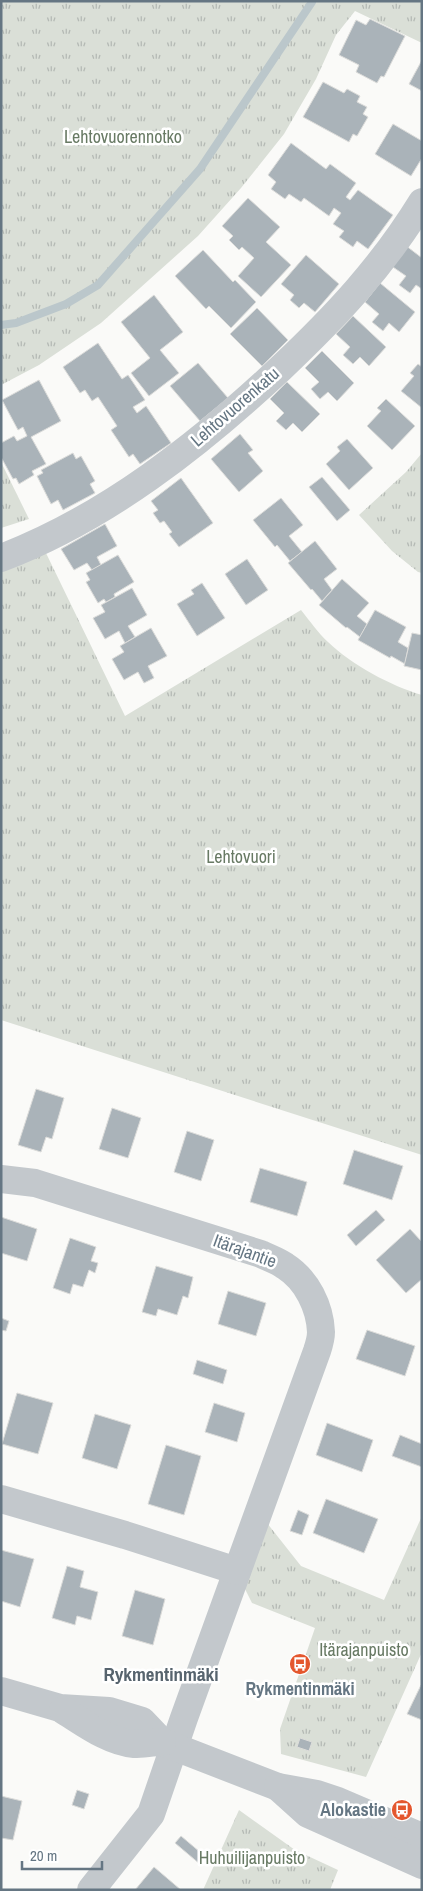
<svg xmlns="http://www.w3.org/2000/svg" width="423" height="1891" viewBox="0 0 423 1891" font-family="'Archivo Narrow',sans-serif">
<style>
.park{fill:url(#park-tufts)}
.lines{fill:none;stroke-linecap:round;stroke-linejoin:round}
.stream{stroke:#bbc7cb;stroke-width:8}
.building{fill:#aab3b9;stroke:#dcdcda}
.minor{stroke:#c3c8cc;stroke-width:28}
.labels{text-anchor:middle;stroke-width:5;stroke-linejoin:round;paint-order:stroke}
.park-label{font-size:18px;fill:#687a64;stroke:#fff}
.street-label{font-size:18px;fill:#657683;stroke:#fff}
.poi-label{font-size:18px;font-weight:bold;fill:#657683;stroke:#fff}
.neighbourhood-label{font-size:19px;font-weight:bold;fill:#57646e;stroke:#fff}
</style>
<defs>
<pattern id="park-tufts" width="24" height="20" patternUnits="userSpaceOnUse" patternTransform="scale(1.25)"><rect width="24" height="20" fill="#dadfd7"/><path d="M3 7l-1-3M5 7V3M7 7l1-3M15 17l-1-3M17 17v-4M19 17l1-3" fill="none" stroke="#b4b9b4"/></pattern>
</defs>
<rect width="100%" height="100%" fill="#fafaf8"/>
<g class="park">
<path d="M1,1h421v42l-67,-32 -19,24 -20,44 -32,55 -43,54 -43,48 -97,87 -62,42 -38,20z"/>
<path d="M422,453v120l-4,-1 -26,-21 -33,-36 47,-43z"/>
<path d="M1,462l28,57 -28,9z"/>
<path d="M45,551l80,165 176,-106c9,11 17,23 27,32 24,23 63,44 94,53v460l-421,-135v-453z"/>
<path d="M422,1516v136l-56,125 -85,-23 -1,-25 35,-101 -63,-25 -8,-16 23,-64 34,43 83,34z"/>
<path d="M239,1810l56,40 43,20 -8,20h-127z"/>
</g>
<g class="lines">
<path class="stream" d="M1,325l15,-2 50,-19 32,-19 102,-116 112,-167"/>
</g>
<g class="building">
<path d="M370,19l35,17 -21,41 -3,-1 -4,7 -21,-11 3,-7 -20,-10 17,-35 10,5z"/>
<path d="M422,60v31l-13,-7z"/>
<path d="M323,82l21,11 3,-4 13,7 -3,6 10,5 -4,7 5,3 -11,19 -4,-2 -4,8 -46,-25z"/>
<path d="M393,124l29,17v17l-11,18 -36,-22z"/>
<path d="M291,143l35,26 4,-5 26,19 -10,14 4,3 8,-10 35,25 -25,34 -11,-8 -4,6 -14,-10 5,-6 -11,-7 8,-11 -7,-5 -5,8 -25,-18 -3,4 -12,-8 -4,5 -14,-10 5,-7 -8,-7z"/>
<path d="M248,198l32,29 -14,15 25,23 -30,32 -23,-21 16,-18 -12,-11 -3,3 -10,-10 4,-4 -11,-10z"/>
<path d="M405,245l17,13v31l-6,-4 -6,8 -11,-8 7,-9 -16,-11z"/>
<path d="M203,250l30,32 2,-2 21,22 -25,26 -22,-22 -3,3 -31,-33z"/>
<path d="M306,255l33,29 -24,28 -11,-9 -5,5 -9,-8 4,-5 -13,-11z"/>
<path d="M380,283l35,29 -16,20 -10,-9 -6,8 -11,-9 7,-8 -14,-12z"/>
<path d="M154,295l29,37 -23,18 19,23 -30,23 -18,-23 19,-15 -29,-36z"/>
<path d="M257,308l31,32 -26,26 -32,-32z"/>
<path d="M353,316l33,31 -17,19 -9,-9 -7,7 -10,-9 7,-8 -14,-13z"/>
<path d="M98,343l24,36 6,-4 17,25 -12,7 4,6 9,-7 25,37 -31,21 -7,-10 -4,3 -18,-27 6,-4 -19,-29 -6,4 -7,-11 -5,3 -17,-26z"/>
<path d="M322,351l32,32 -17,18 -9,-9 -8,7 -9,-10 8,-7 -14,-14z"/>
<path d="M198,363l30,35 -28,23 -30,-35z"/>
<path d="M418,364l4,3v41l-21,-17 13,-15 -4,-3z"/>
<path d="M39,380l22,41 -30,16 15,27 -14,7 2,4 -15,9 -3,-6 -3,1 -12,-22v-14l13,-7 3,5 10,-5 -4,-9 -5,3 -16,-30z"/>
<path d="M287,382l33,32 -18,18 -9,-9 -7,7 -10,-9 8,-8 -14,-14z"/>
<path d="M386,399l29,27 -23,24 -25,-24 14,-15 -4,-3z"/>
<path d="M240,434l13,16 -5,3 15,18 -24,21 -28,-33z"/>
<path d="M347,439l26,29 -24,22 -23,-26 14,-13 -3,-4z"/>
<path d="M73,453l3,6 5,-3 14,25 -5,3 5,9 -32,17 -5,-10 -7,4 -14,-28 6,-3 -2,-3z"/>
<path d="M322,477l28,33 -13,11 -28,-34z"/>
<path d="M181,478l32,45 -34,24 -10,-13 3,-2 -8,-11 -4,2 -7,-10 5,-3 -7,-9z"/>
<path d="M281,498l22,27 -14,11 13,16 -12,9 -13,-16 -2,2 -22,-27z"/>
<path d="M105,524l12,22 -20,11 4,8 -9,5 -5,-7 -13,7 -13,-21z"/>
<path d="M315,541l22,28 -13,10 8,11 -10,11 -10,-12 -1,1 -23,-27z"/>
<path d="M118,555l16,27 -20,12 1,3 -9,5 -2,-3 -6,4 -12,-21 4,-2 -4,-7z"/>
<path d="M247,559l21,31 -22,15 -21,-31z"/>
<path d="M342,579l27,24 -12,13 10,8 -7,13 -13,-10 -1,1 -27,-23z"/>
<path d="M202,583l23,35 -28,18 -20,-32 17,-10 -3,-4z"/>
<path d="M132,588l15,27 -19,11 7,11 -10,6 -6,-12 -14,8 -12,-21 12,-6 -4,-7z"/>
<path d="M375,610l31,17 -8,15 10,6 -3,16 -14,-8 -1,2 -32,-18z"/>
<path d="M151,628l16,28 -19,10 6,12 -10,5 -6,-11 -14,8 -12,-21 12,-7 -4,-6z"/>
<path d="M412,633l10,2v35l-18,-4z"/>
<path d="M36,1089l28,9 -12,41 -6,-2 -5,15 -23,-7z"/>
<path d="M112,1108l29,10 -13,40 -29,-9z"/>
<path d="M187,1131l27,9 -13,41 -27,-9z"/>
<path d="M354,1150l49,16 -11,34 -49,-16z"/>
<path d="M260,1168l47,14 -10,34 -47,-14z"/>
<path d="M376,1210l9,10 -29,26 -9,-11z"/>
<path d="M1,1217l36,12 -10,32 -26,-8z"/>
<path d="M410,1229l12,13v37l-16,14 -30,-33z"/>
<path d="M70,1238l26,9 -5,14 7,2 -3,10 -6,-3 -6,17 -10,-3 -3,10 -17,-6z"/>
<path d="M156,1266l37,11 -5,21 -5,-2 -6,19 -19,-6 -2,7 -14,-4z"/>
<path d="M228,1291l38,12 -10,33 -38,-12z"/>
<path d="M1,1318l8,3 -3,10 -5,-1z"/>
<path d="M367,1330l48,16 -10,30 -49,-17z"/>
<path d="M197,1360l30,10 -4,14 -30,-10z"/>
<path d="M17,1393l36,10 -15,51 -36,-10z"/>
<path d="M214,1403l31,10 -8,29 -32,-10z"/>
<path d="M95,1414l36,11 -14,44 -35,-11z"/>
<path d="M327,1423l46,17 -11,32 -46,-17z"/>
<path d="M400,1435l22,9v23l-30,-11z"/>
<path d="M166,1445l35,11 -17,59 -36,-11z"/>
<path d="M326,1499l52,20 -14,34 -51,-20z"/>
<path d="M298,1510l11,5 -7,20 -12,-4z"/>
<path d="M1,1550l33,9 -14,48 -19,-6z"/>
<path d="M67,1566l17,5 -4,16 18,5 -7,28 -14,-4 -2,9 -23,-7z"/>
<path d="M135,1590l30,9 -12,46 -31,-9z"/>
<path d="M421,1685l1,1v34l-15,-6z"/>
<path d="M300,1738l12,4 -3,9 -12,-4z"/>
<path d="M77,1790l12,4 -5,15 -12,-4z"/>
<path d="M1,1796l21,5 -9,39 -12,-2z"/>
<path d="M396,1804l14,7 -2,5 -15,-6z"/>
<path d="M181,1836l26,22 -6,7 -26,-22z"/>
<path d="M154,1867l27,23h-46z"/>
</g>
<g class="lines">
<g class="minor">
<path d="M1,558c105,-40 198,-113 280,-190 55,-52 101,-101 141,-166"/>
<path d="M1,1179l34,4 226,71c8,4 17,7 24,12 22,14 35,41 36,66 0,7 -2,13 -4,19l-133,367 -33,96 -60,76"/>
<path d="M1,1499l124,36 112,36"/>
<path d="M1,1691l59,17 49,3 33,10 20,21 116,45 39,7 21,7 84,36"/>
<path d="M63,1710c21,13 46,32 71,34 9,0 19,-2 28,-2"/>
<path d="M278,1787l30,27 114,51"/>
</g>
</g>
<defs>
<g id="bus-disc" transform="scale(1.125)"><circle r="9.5" fill="#e4572e" stroke="#fff"/><path d="M-5-6H5V4H4V6H2V4H-2V6H-4V4H-5ZM-3.5-4V0h7V-4ZM-3.5 1.2v1.5H-2V1.2ZM2 1.2v1.5H3.5V1.2Z" fill="#fff"/></g>
</defs>
<g fill-rule="evenodd">
<use href="#bus-disc" x="300" y="1664"/>
<use href="#bus-disc" x="402" y="1810"/>
</g>
<g class="labels">
<g class="park-label">
<text x="123" y="143">Lehtovuorennotko</text>
<text x="241" y="863">Lehtovuori</text>
<text x="364" y="1656">Itärajanpuisto</text>
<text x="252" y="1864">Huhuilijanpuisto</text>
</g>
<g class="street-label">
<text transform="translate(235 407) rotate(-41)" y="6">Lehtovuorenkatu</text>
<text transform="translate(245 1251) rotate(20)" y="6">Itärajantie</text>
</g>
<g class="poi-label">
<text x="300" y="1695">Rykmentinmäki</text>
<text x="386" y="1816" text-anchor="end">Alokastie</text>
</g>
<g class="neighbourhood-label">
<text x="161" y="1681">Rykmentinmäki</text>
</g>
</g>
<rect width="423" height="1891" fill="none" stroke="#657683" stroke-width="5"/>
<path d="M22 1861v8h80v-8" fill="none" stroke="#657683" stroke-width="2.5"/>
<text x="30" y="1861" font-size="15" fill="#657683" stroke="#ffffff" stroke-width="4" paint-order="stroke">20 m</text>
</svg>
